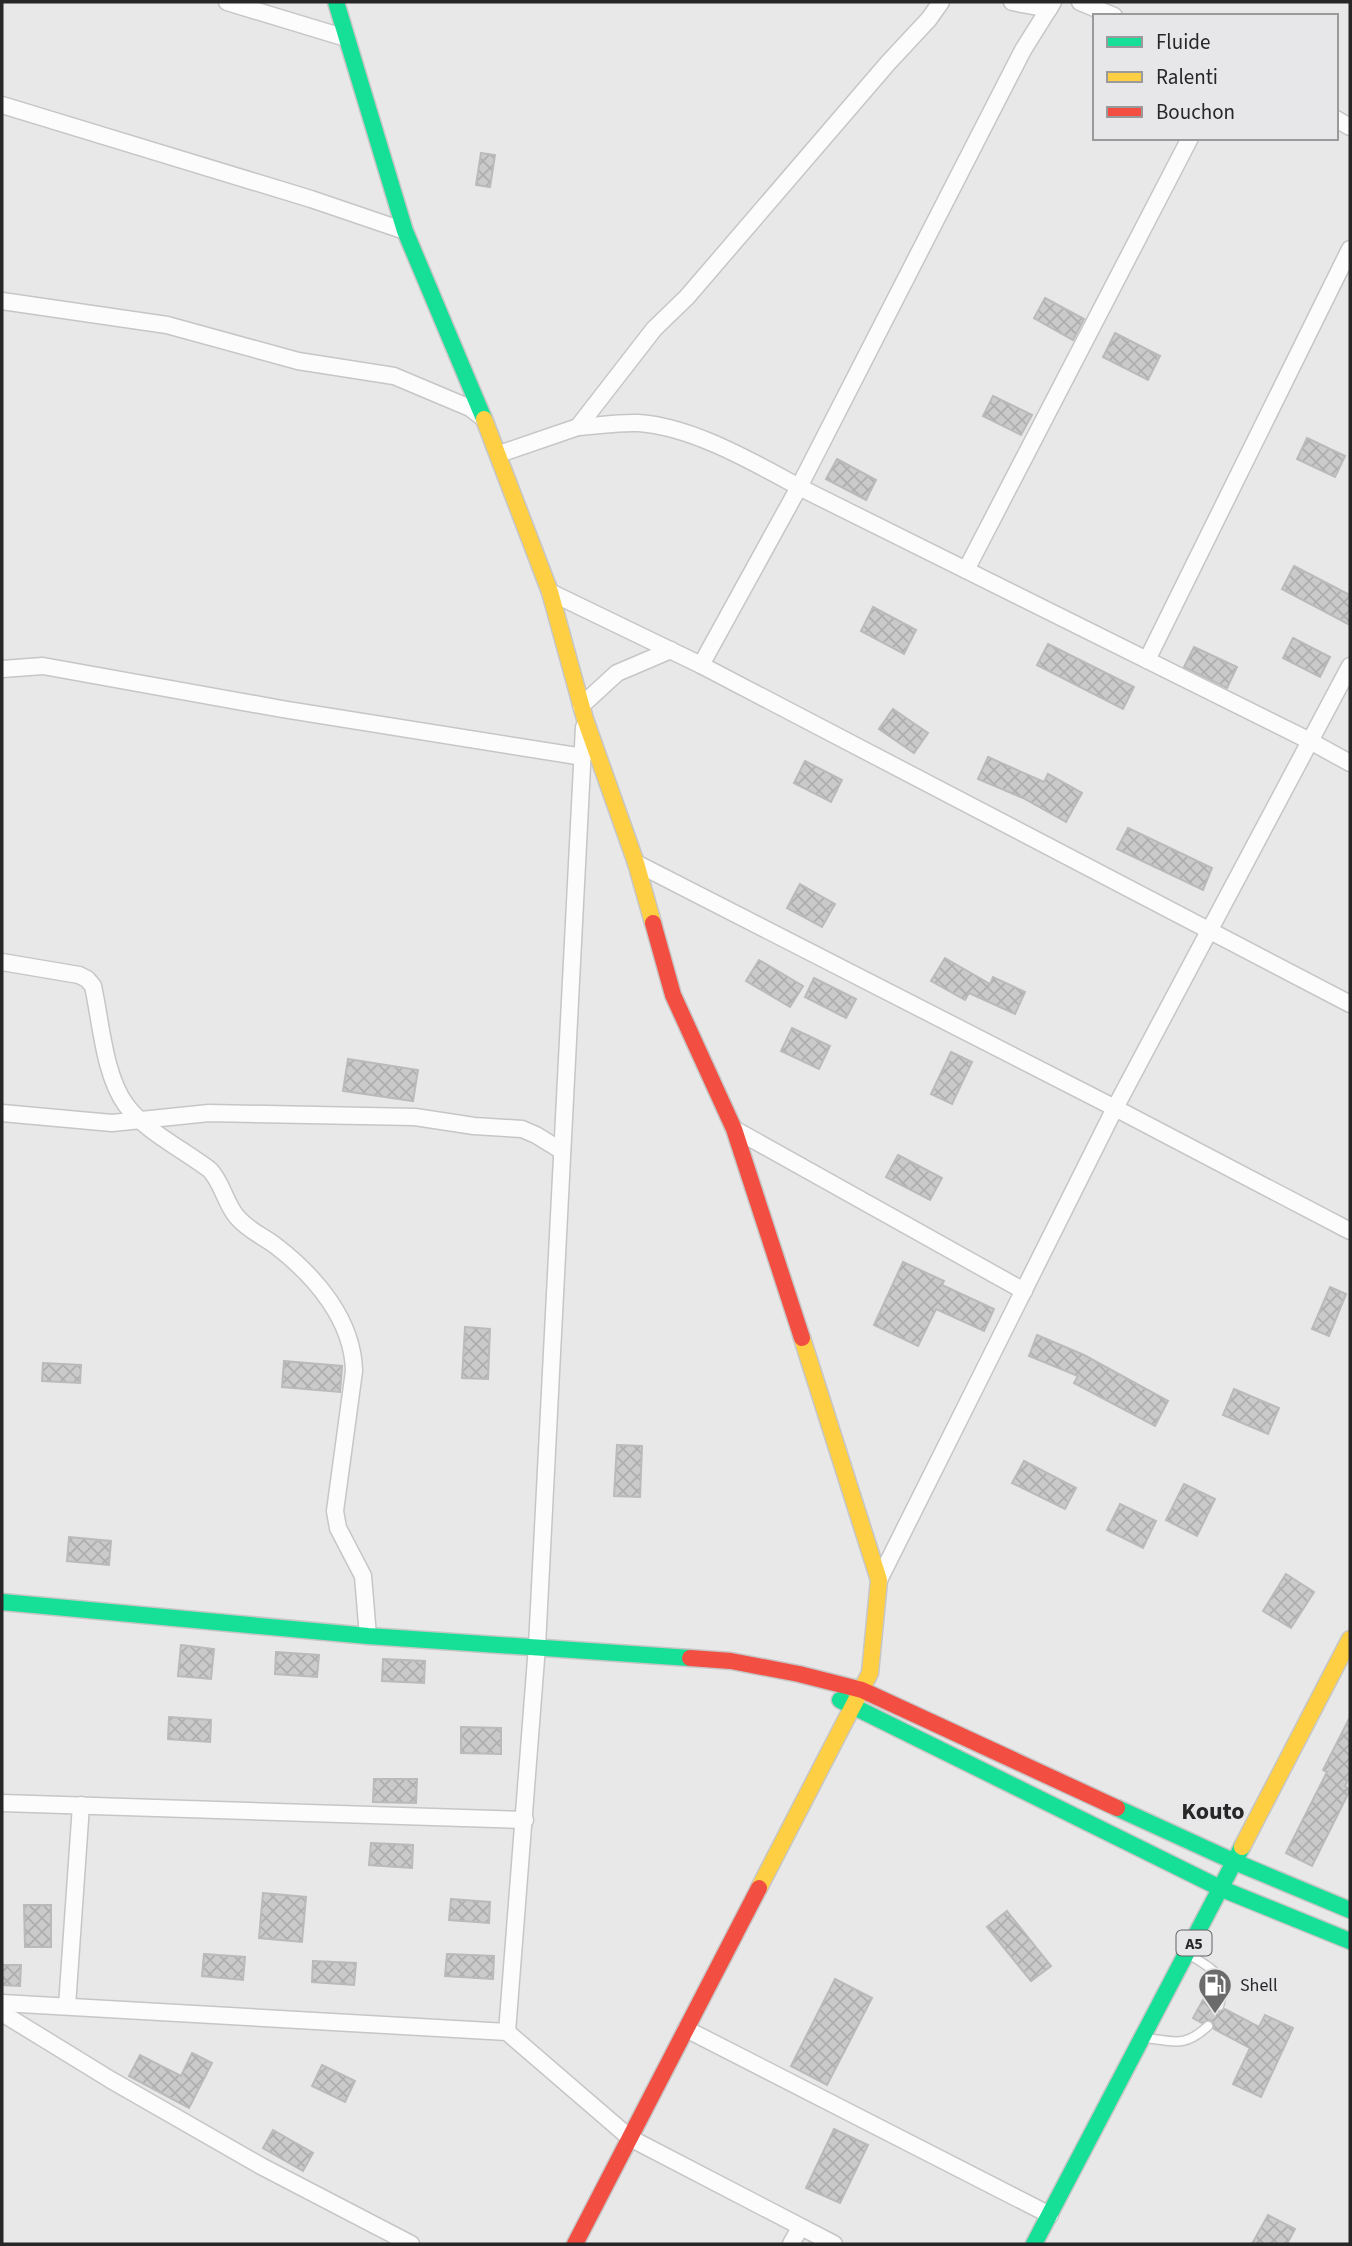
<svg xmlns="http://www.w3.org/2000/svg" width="1352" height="2246" viewBox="0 0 1352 2246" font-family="'Source Sans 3',sans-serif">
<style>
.building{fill:url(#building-cross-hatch);stroke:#bababa;stroke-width:2}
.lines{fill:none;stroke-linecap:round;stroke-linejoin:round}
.lane-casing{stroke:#c6c6c6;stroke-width:11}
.street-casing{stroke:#c6c6c6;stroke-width:19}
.fast-casing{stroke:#c6c6c6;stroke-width:19}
.slow-casing{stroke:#c6c6c6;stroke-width:19}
.jam-casing{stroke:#c6c6c6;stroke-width:19}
.lane{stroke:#fcfcfc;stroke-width:8}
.street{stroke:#fcfcfc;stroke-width:16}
.fast{stroke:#16e098;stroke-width:16}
.slow{stroke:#ffcf43;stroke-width:16}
.jam{stroke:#f24e42;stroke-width:16}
.labels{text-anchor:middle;stroke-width:5;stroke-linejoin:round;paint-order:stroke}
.shield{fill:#e7e7ea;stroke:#616162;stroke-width:2}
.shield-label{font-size:16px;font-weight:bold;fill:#272728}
.poi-label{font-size:18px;fill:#272728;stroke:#e7e7ea;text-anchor:start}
.district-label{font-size:24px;font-weight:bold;fill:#272728;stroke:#e7e7ea}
</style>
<defs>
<pattern id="building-cross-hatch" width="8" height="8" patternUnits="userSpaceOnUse" patternTransform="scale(1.75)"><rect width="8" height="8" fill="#cacaca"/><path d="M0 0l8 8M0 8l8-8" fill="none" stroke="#aeaeae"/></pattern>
</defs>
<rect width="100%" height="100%" fill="#e8e8e9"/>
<g class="building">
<path d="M481,153l14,2 -5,32 -14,-2z"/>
<path d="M1045,298l39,21 -11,21 -39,-22z"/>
<path d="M1115,333l45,23 -12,24 -45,-23z"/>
<path d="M993,396l39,19 -11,20 -38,-19z"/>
<path d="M1307,438l38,18 -10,21 -38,-18z"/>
<path d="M837,459l39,21 -10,20 -40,-21z"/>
<path d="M1294,566l56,29v30l-68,-36z"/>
<path d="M873,607l43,23 -12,24 -43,-23z"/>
<path d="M1293,638l37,19 -10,20 -37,-19z"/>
<path d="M1048,644l86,43 -11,22 -86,-44z"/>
<path d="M1194,647l43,20 -10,21 -43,-21z"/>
<path d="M893,709l35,24 -14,20 -35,-24z"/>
<path d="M988,757l56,25 4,-8 34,19 -16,29 -43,-24 -45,-19z"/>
<path d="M805,761l37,19 -11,22 -37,-19z"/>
<path d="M1128,828l84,40 -9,22 -86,-41z"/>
<path d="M800,884l35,20 -13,23 -35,-19z"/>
<path d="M945,958l45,26 3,-7 32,15 -10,22 -46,-21 -4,7 -34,-19z"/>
<path d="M759,960l44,26 -13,21 -44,-26z"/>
<path d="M814,978l42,21 -10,19 -41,-21z"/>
<path d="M792,1028l38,18 -11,23 -38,-18z"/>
<path d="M951,1052l21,10 -20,42 -21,-10z"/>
<path d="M348,1059l70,11 -5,31 -70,-10z"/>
<path d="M898,1155l44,23 -12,22 -44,-23z"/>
<path d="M903,1262l41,19 -2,4 52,24 -10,22 -48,-22 -18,37 -44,-21z"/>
<path d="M1330,1287l16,7 -17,42 -17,-7z"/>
<path d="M465,1327l25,2 -2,50 -26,-1z"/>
<path d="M1037,1335l47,20 84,46 -13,25 -81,-43 4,-7 -49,-20z"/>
<path d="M284,1361l58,5 -2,26 -58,-5z"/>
<path d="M43,1363l38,2 -1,18 -38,-2z"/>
<path d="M1234,1389l45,19 -11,26 -45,-19z"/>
<path d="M617,1445l25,1 -2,51 -26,-1z"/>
<path d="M1024,1461l52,27 -11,21 -53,-26z"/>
<path d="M1184,1484l31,15 -18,37 -31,-16z"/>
<path d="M1120,1504l36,17 -13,27 -36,-18z"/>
<path d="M69,1537l42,4 -2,24 -42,-4z"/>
<path d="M1286,1574l28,18 -23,36 -28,-17z"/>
<path d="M181,1645l33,4 -3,30 -33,-3z"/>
<path d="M276,1652l43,3 -2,22 -42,-3z"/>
<path d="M383,1659l42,2 -1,22 -42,-2z"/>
<path d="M169,1717l42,3 -1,22 -42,-3z"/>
<path d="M1350,1717v59l-5,10 5,4 -38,76 -26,-13 41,-81 -4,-2z"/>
<path d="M461,1727l40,1v26l-40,-1z"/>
<path d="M374,1779h43l-1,24 -43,-1z"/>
<path d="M371,1843l42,2 -1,23 -43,-3z"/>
<path d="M263,1893l43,4 -4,45 -43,-4z"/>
<path d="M451,1899l39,3 -1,21 -40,-3z"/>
<path d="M24,1905h27v42h-26z"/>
<path d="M1007,1911l44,55 -20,15 -44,-54z"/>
<path d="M204,1954l41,3 -2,23 -41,-4z"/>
<path d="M447,1954l47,2 -1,23 -48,-3z"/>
<path d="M313,1961l43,2 -2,22 -42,-3z"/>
<path d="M2,1965h19l-1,21 -18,-1z"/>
<path d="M835,1979l37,19 -45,87 -36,-19z"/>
<path d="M1204,1998l9,5v5l4,4 8,-3 34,18 6,-12 28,13 -32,69 -28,-13 17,-36 -36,-19v-5l-3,-4 -9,3 -9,-5z"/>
<path d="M192,2053l20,10 -23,45 -60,-32 11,-21 41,21z"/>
<path d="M322,2065l33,16 -10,21 -33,-16z"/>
<path d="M834,2129l34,16 -28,58 -34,-15z"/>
<path d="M273,2130l40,23 -10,18 -40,-23z"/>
<path d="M1268,2215l27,14 -8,15h-35z"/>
</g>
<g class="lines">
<g class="lane-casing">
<g id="lane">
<path d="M1190,1955c23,15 39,20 29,51"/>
<path d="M1147,2038c29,4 38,9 61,-12"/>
</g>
</g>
<g class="street-casing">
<g id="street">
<path d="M227,2l119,36"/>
<path d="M1012,2l37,7"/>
<path d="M1080,2l34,14"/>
<path d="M2,105l309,94 94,32"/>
<path d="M1336,119l14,8"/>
<path d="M2,301l165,24 131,36 96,15 76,32 13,10"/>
<path d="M578,427c19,-1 40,-5 60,-4 53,3 115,39 161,64l511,254 40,22"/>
<path d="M499,454l79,-27 76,-98 33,-32 201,-234 41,-44 12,-17"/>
<path d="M966,570l224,-432"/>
<path d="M550,592l151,73 649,339"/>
<path d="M1147,660l203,-411"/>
<path d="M701,665l98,-178 224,-437 30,-48"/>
<path d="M2,669l41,-3 239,43 301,48"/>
<path d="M581,706l36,-33 54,-23"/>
<path d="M636,863l479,245 235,123"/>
<path d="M2,962l77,13 8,4 6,7c8,36 11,89 33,119 19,26 58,45 84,65 13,14 15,33 27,47 12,14 26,19 39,29 39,30 77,74 78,125l-19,140 3,17 25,48 5,60"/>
<path d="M2,1113l110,10 97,-10 206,4 59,9 48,3 14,6 26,16"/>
<path d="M734,1129l290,162"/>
<path d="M879,1580l236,-472 235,-442"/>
<path d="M2,1803l523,17"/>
<path d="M2,2003l505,29 123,106 204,106"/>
<path d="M67,2006l14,-201"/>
<path d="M2,2013l109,67 150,86 150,78"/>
<path d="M686,2029l364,186"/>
<path d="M507,2032l30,-386 47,-919"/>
<path d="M791,2244l9,-16"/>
</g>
</g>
<g class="fast-casing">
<g id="fast">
<path d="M336,2l69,229 79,188"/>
<path d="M2,1602l366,34 322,22"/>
<path d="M840,1700l382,189 128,52"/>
<path d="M1117,1808l118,54 115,48"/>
<path d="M1034,2244l208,-397"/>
</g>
</g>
<g class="slow-casing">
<g id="slow">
<path d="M484,419l66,173 35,127 51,144 17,60"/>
<path d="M1242,1847l108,-208"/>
<path d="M759,1888l111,-215 9,-93 -77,-242"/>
</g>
</g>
<g class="jam-casing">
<g id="jam">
<path d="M653,923l20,72 61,134 68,209"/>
<path d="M690,1658l41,3 68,13 63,16 255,118"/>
<path d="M575,2244l184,-356"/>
</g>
</g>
<use href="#lane" class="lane"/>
<use href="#street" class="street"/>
<use href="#fast" class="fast"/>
<use href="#slow" class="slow"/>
<use href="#jam" class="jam"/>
</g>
<defs>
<g id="fuel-pin" transform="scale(1.75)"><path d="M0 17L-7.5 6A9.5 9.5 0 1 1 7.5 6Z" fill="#6b6b6c" stroke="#e7e7ea"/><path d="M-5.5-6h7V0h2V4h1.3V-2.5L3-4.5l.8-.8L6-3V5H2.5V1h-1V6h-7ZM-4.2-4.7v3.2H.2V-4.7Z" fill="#fff"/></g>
</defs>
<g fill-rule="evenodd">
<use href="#fuel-pin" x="1215" y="1985"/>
</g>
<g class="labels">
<rect class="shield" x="1176.5" y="1930.5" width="35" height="25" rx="5"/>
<g class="shield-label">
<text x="1194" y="1949">A5</text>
</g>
<g class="poi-label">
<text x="1240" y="1991">Shell</text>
</g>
<g class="district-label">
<text x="1213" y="1819">Kouto</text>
</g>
</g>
<rect width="1352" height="2246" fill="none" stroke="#272728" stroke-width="7"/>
<rect x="1093" y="14" width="245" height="126" fill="#e7e7ea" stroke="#9a9a9c" stroke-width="2"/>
<rect x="1107" y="37" width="35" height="10" fill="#16e098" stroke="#9a9a9c" stroke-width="2"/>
<text x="1156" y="49" font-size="21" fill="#272728">Fluide</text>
<rect x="1107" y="72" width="35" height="10" fill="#ffcf43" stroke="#9a9a9c" stroke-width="2"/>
<text x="1156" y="84" font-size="21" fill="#272728">Ralenti</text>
<rect x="1107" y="107" width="35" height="10" fill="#f24e42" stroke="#9a9a9c" stroke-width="2"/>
<text x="1156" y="119" font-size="21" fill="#272728">Bouchon</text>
</svg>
